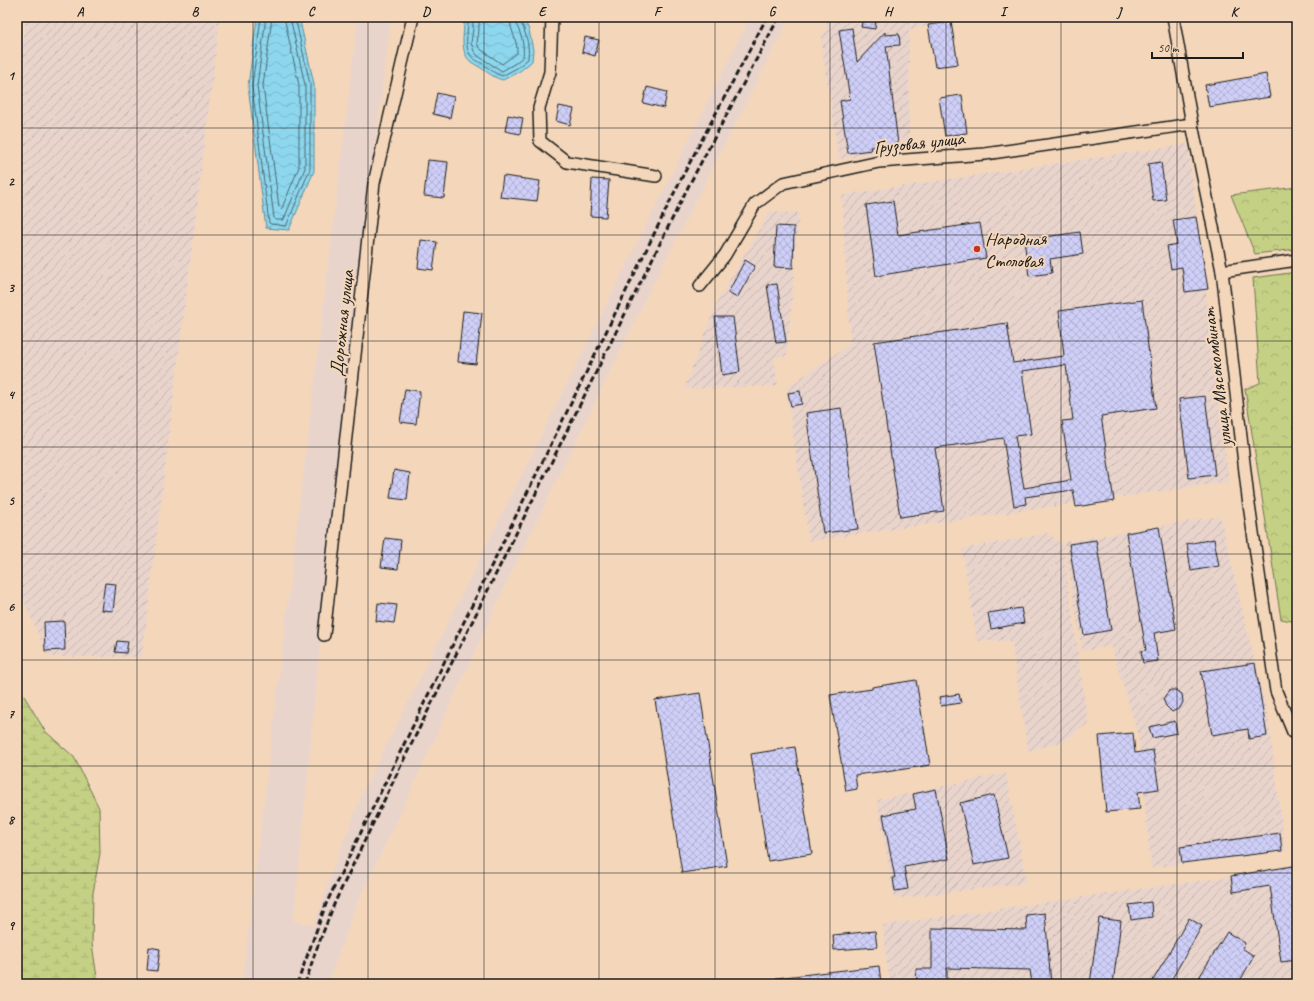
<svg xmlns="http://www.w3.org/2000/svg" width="1314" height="1001" viewBox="0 0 1314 1001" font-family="Caveat,sans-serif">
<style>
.built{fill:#e9d4cc}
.industrial{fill:url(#industrial-furrows)}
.forest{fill:url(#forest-crowns);stroke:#707650}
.wetland{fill:url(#wetland-marsh);stroke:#707650}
.water{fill:url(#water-waves);stroke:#608c9a}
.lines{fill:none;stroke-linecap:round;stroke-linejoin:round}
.shore{stroke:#496770;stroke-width:1}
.building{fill:url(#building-cross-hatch);stroke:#1c1c1c;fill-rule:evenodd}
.street-casing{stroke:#1c1c1c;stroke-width:14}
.street{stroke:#f4d7ba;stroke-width:11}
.rail{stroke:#1c1c1c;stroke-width:3;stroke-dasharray:6 3;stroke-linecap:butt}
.grid{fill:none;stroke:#1c1c1c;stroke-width:1;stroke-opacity:0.55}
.poi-dot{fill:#c8321e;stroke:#f4d7ba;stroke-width:1.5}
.labels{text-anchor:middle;stroke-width:4;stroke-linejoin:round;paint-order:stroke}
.street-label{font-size:19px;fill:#1c1c1c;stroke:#f4d7ba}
.poi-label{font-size:19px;fill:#1c1c1c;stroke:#f4d7ba;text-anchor:start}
.neatline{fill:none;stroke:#1c1c1c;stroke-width:1.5}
.grid-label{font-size:13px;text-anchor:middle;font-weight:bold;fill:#1c1c1c}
</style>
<defs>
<pattern id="industrial-furrows" width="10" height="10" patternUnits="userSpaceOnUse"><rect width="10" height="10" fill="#e9d4cc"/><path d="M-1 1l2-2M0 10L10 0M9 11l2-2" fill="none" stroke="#c7b5af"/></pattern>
<pattern id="forest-crowns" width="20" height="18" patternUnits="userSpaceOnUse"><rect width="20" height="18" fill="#c4d084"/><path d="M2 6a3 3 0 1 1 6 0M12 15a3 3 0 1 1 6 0" fill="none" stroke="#a8b271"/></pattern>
<pattern id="wetland-marsh" width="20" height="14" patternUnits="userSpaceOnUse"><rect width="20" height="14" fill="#c4d084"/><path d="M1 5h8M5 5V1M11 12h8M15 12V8" fill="none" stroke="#a8b271"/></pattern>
<pattern id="water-waves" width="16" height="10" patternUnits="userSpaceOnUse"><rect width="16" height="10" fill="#8dd7ee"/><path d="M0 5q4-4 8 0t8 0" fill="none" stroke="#79b8cc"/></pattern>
<pattern id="building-cross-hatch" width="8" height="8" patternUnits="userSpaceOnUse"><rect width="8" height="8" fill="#cecef7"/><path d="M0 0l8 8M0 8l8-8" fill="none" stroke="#b0b0d3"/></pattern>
</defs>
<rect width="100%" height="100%" fill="#f4d7ba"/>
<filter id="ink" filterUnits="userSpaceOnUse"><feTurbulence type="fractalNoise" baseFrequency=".025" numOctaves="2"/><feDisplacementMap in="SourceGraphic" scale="8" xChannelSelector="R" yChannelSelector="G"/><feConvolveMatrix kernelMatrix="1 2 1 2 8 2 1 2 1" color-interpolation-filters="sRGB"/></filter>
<g filter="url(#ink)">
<path class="built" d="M358,17h33l-55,456 -42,448 20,4 18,-54 30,-77 388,-777h40l-142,277 -140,286 -112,243 -40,82 -28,79h-86z"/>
<g class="industrial">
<path d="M26,17h194l-78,640h-94l-31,-72v-491z"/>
<path d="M829,17h132l-52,13v119l-70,10 -18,-118z"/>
<path d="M1188,144l41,338 -420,59 -23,-153 64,-44 -8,-149z"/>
<path d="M769,212l30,1 -12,143 -13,2 4,28 -94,3 32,-85z"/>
<path d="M1220,516l49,205 16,130 -134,17 -13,-134 -27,-88 -29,5 -18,-109z"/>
<path d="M1048,533l15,12 25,178 -23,18 -37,10 -17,-110h-34l-15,-92z"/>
<path d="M1006,773l21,110 -133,16 -17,-99z"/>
<path d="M1296,867l1,117h-408l-6,-59z"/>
</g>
<g class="forest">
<path d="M1297,187v62l-42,5 -24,-59z"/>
<path d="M1297,272v350l-16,-3 -36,-230 15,-6 -7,-105z"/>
</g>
<path class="wetland" d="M17,641l2,3 2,47 24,40 29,26 25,51 1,45 -7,40 -1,51 6,40h-81z"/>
<g class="water">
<path d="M257,17h41l2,4 14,63v87l-25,59 -23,-2 -18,-142z"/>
<path d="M464,17h61v4l4,9 4,20 -1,11 -2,2 -10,8 -17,9c-9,-2 -14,-7 -22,-12 -3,-2 -7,-4 -10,-6 -13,-12 -6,-29 -7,-45z"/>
</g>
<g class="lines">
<g class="shore">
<path d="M261,17l-9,69 17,137 2,1 15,2 1,-2 23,-55v-85l-15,-67"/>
<path d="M266,17l-9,69 17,132 1,2h8l1,-1 21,-51v-83l-15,-68"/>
<path d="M272,17l-9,69 16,121 2,2 1,-1 17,-41v-82l-15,-68"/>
<path d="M468,17c1,14 -6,31 5,41 3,3 8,4 11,7 6,4 11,9 18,11l15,-8 11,-9c1,-9 0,-18 -3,-26 -1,-6 -5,-9 -4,-16"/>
<path d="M473,17v12l-2,14 3,8 4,5 24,15 12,-7 9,-7c1,-7 0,-17 -3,-24 -2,-6 -5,-9 -4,-16"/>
<path d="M479,17v13l-2,13 2,5 23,16 15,-11c1,-13 -8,-24 -7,-36"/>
</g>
</g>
<g class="building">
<path d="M863,17h13l-1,12 -14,-2z"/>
<path d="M951,22l7,42 -23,3 -7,-42z"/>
<path d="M852,28l5,34 28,-30v3l14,-1 1,11 -14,1 12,98 -28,3 1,3 -23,3 -8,-52 10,-2 -11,-69z"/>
<path d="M585,37l14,3 -4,16 -13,-4z"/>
<path d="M1266,74l4,23 -61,10 -4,-22z"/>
<path d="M647,87l20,5 -3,16 -21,-5z"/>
<path d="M437,93l17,4 -4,21 -17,-4z"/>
<path d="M962,95l5,38 -22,3 -6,-38z"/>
<path d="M559,106l15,3 -4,16 -14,-4z"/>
<path d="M508,115l15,3 -3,16 -15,-3z"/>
<path d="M428,160l20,2 -4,36 -20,-2z"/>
<path d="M1161,162l5,38 -13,1 -5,-37z"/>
<path d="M503,176l37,5 -3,20 -37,-4z"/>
<path d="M592,179l17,1 -3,37 -16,-1z"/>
<path d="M893,201l5,34 82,-12 6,35 -110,18 -10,-71z"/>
<path d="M1196,217l12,72 -23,3 -3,-25 -11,2 -4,-23 10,-2 -4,-24z"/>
<path d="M776,226l18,1 -1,41 -19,-1z"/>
<path d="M1080,232l3,22 -33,5 2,14 -23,3 -5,-36z"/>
<path d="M421,240l16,2 -4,28 -15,-2z"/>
<path d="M745,260l10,6 -18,32 -9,-5z"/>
<path d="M777,284l9,58 -10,1 -9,-58z"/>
<path d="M1142,300l14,108 -55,8 13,85 -38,6 -3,-17 -48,7 1,7 -12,2 -11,-68 -68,10 9,63 -44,6 -26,-175 133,-19 6,40 51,-7 -5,-45zM1066,365l7,55 -11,1 9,59 -47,8 -9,-52 16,-2 -9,-63z"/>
<path d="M463,311l19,2 -6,51 -18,-2z"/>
<path d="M715,317h18l7,55 -18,3z"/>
<path d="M405,389l15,2 -4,33 -16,-2z"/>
<path d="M800,391l2,13 -11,2 -3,-13z"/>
<path d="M1205,396l10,79 -26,3 -10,-79z"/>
<path d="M841,408l17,121 -35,4 -17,-120z"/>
<path d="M394,470l16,3 -3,27 -17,-2z"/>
<path d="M1159,527l17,102 -22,4 4,28 -15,2 -2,-12 5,-1 -20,-117z"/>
<path d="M385,538l16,2 -3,29 -17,-2z"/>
<path d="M1214,539l5,27 -28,5 -4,-27z"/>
<path d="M1096,540l15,90 -27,5 -15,-91z"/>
<path d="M105,583l11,1 -3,27 -12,-1z"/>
<path d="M378,603l19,2 -3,18 -18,-2z"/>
<path d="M1021,608l3,15 -33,6 -3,-16z"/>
<path d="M64,621l1,29 -20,1 -1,-29z"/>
<path d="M117,641l11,1 -2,11 -11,-1z"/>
<path d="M1255,663l12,73 -18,3 -1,-10 -36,6 -11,-64z"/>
<path d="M916,680l14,85 -44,7v-1l-31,4 2,14 -11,2 -16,-96 42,-6v-2z"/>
<path d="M1171,690h4l7,4 1,8 -3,6 -8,4 -6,-6 -3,-7 5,-7z"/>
<path d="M700,693l27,173 -45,7 -27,-173z"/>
<path d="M959,694l2,9 -20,3 -2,-9z"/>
<path d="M1175,721l2,12 -25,5 -3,-11z"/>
<path d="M1133,733l2,20 18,-3 6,39 -21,3 2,17 -34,3 -7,-76z"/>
<path d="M795,747l17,107 -44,7 -17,-107z"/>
<path d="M936,789l13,70 -45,8 4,22 -13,2 -2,-13h2l-12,-63 33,-6 -3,-15z"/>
<path d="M994,795l14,63 -34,7 -14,-62z"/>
<path d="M1280,833l2,18 -100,12 -2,-16z"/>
<path d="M1293,866l4,28v66l-16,2 -11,-76 -37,6 -2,-16z"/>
<path d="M1151,902l1,15 -21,3 -2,-15z"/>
<path d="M1045,913l6,71h-19l-2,-14 -83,-2v16h-30l-1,-15h16v-41l95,2 -1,-15z"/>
<path d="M1099,918l22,3 -8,63h-23z"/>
<path d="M1189,918l13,8 -33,58h-18z"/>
<path d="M875,931l2,16 -43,3 -1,-15z"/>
<path d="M1227,932l18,11 -3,5 12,8 -16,28h-43z"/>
<path d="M149,947l11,2 -3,22 -10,-1z"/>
<path d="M879,966l2,18h-105v-6z"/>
</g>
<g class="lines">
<g class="street-casing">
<g id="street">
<path d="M552,17l-2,55 -11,36 1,33 27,21 89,14"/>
<path d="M1173,17l19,107 30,147 26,227 28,193 17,41"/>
<path d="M1222,271l75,-11"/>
<path d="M700,286l25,-31 30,-51 28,-21 96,-21 106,-8 207,-30"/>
<path d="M324,635l50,-452 39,-166"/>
</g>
</g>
<use href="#street" class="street"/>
<g class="rail">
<path d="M297,984l29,-80 57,-117 297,-606 87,-164"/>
<path d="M305,984l10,-31 20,-51 70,-145 284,-572 90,-168"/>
</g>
</g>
</g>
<path class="grid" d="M137,17v967M253,17v967M368,17v967M484,17v967M599,17v967M715,17v967M830,17v967M946,17v967M1061,17v967M1177,17v967M17,128h1280M17,235h1280M17,341h1280M17,447h1280M17,554h1280M17,660h1280M17,766h1280M17,873h1280"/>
<circle class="poi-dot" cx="977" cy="249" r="4"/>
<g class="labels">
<g class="street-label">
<text transform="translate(919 142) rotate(-6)" y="7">Грузовая улица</text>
<text transform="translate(341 323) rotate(-84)" y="7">Дорожная улица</text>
<text transform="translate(1216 377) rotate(-97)" y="7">улица Мясокомбинат</text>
</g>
<g class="poi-label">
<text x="985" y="245">Народная<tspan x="985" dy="22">Столовая</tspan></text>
</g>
</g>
<rect width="1314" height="1001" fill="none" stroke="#f4d7ba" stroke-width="44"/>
<path d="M1152 52v6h91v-6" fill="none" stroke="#1c1c1c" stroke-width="2"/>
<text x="1158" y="52" font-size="12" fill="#1c1c1c" stroke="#f4d7ba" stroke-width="3" paint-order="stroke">50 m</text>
<rect x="22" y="22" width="1270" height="957" class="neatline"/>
<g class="grid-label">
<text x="80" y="16">A</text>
<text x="195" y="16">B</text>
<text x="311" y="16">C</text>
<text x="426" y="16">D</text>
<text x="542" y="16">E</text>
<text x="657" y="16">F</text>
<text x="772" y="16">G</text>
<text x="888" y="16">H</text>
<text x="1003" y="16">I</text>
<text x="1119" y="16">J</text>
<text x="1234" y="16">K</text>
<text x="11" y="80">1</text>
<text x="11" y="186">2</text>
<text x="11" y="292">3</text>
<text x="11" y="399">4</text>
<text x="11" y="505">5</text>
<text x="11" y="611">6</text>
<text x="11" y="718">7</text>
<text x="11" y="824">8</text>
<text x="11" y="930">9</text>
</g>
</svg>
